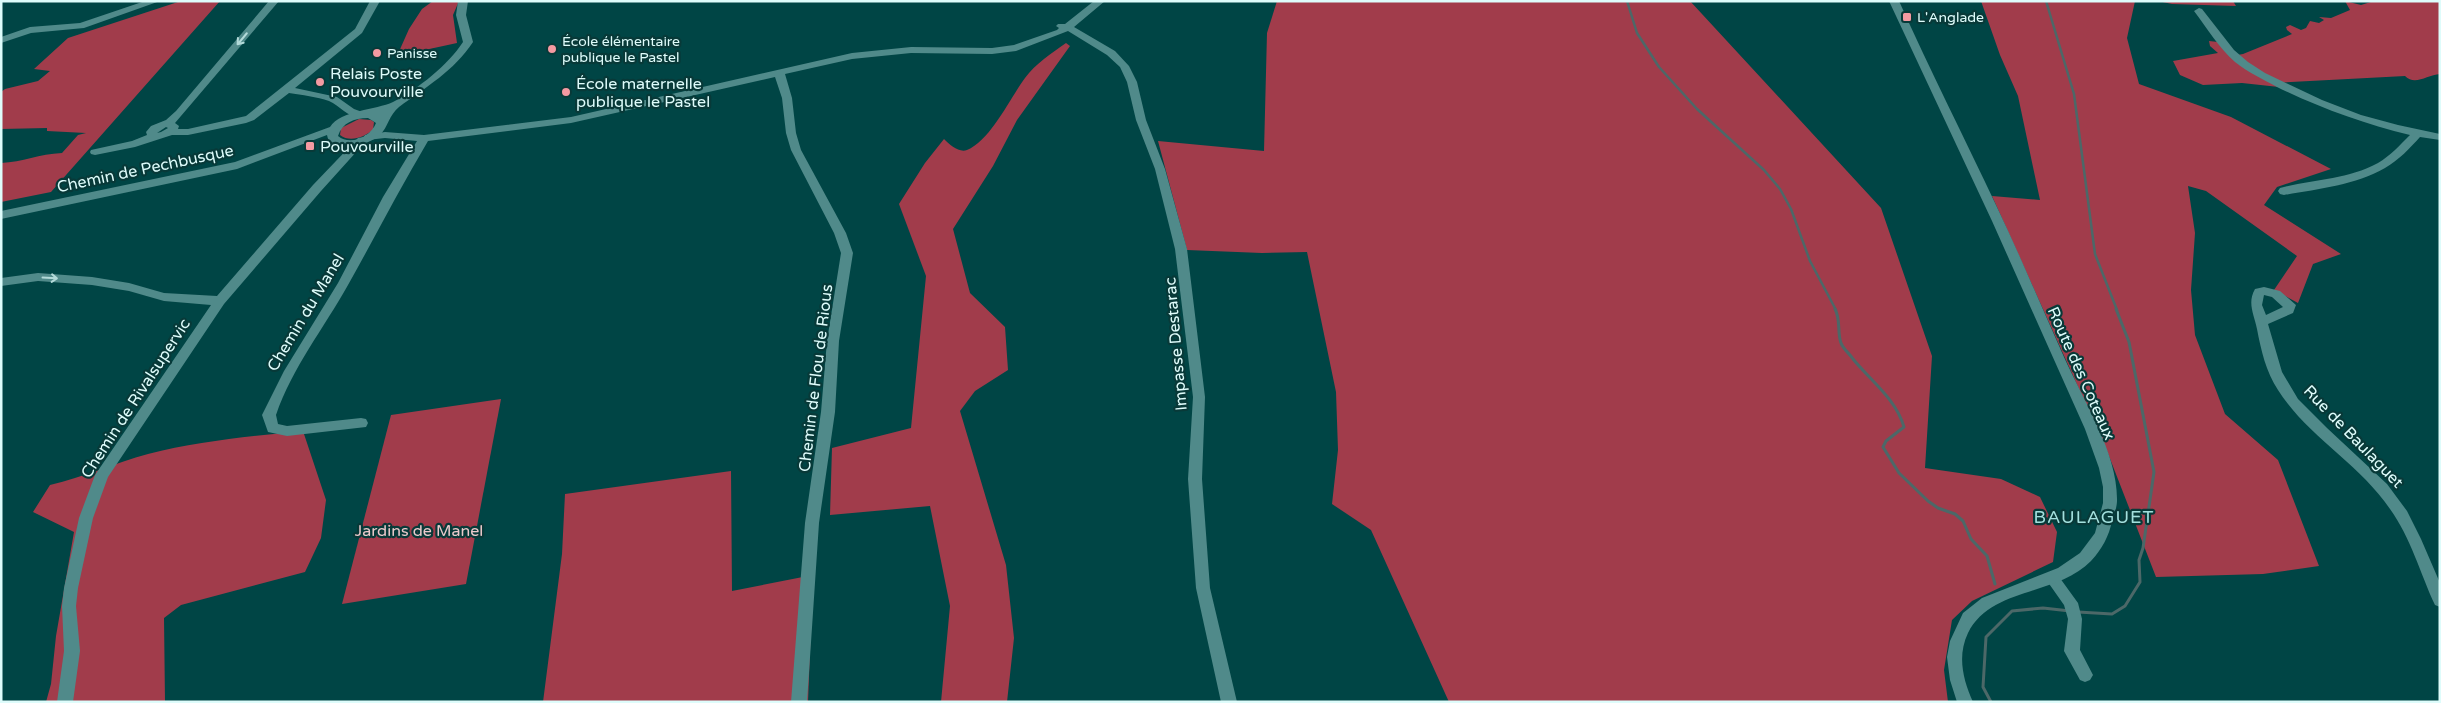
<svg xmlns="http://www.w3.org/2000/svg" width="2441" height="703" viewBox="0 0 2441 703" font-family="'Varela Round',sans-serif">
<style>
.green{fill:#a13c4b}
.lines{fill:none;stroke-linecap:round;stroke-linejoin:round}
.stream-far1{stroke:#4c6868;stroke-width:2.5}
.stream{stroke:#4c6868;stroke-width:3}
.minor{fill:#508a8a;fill-rule:evenodd}
.tertiary{fill:#508a8a;fill-rule:evenodd}
.oneway{stroke:#b3dad9}
.poi-dot{fill:#f49aa2;stroke:#083938;stroke-width:2}
.labels{text-anchor:middle;stroke-width:4.5;stroke-linejoin:round;paint-order:stroke}
.far-poi-label{font-size:14px;fill:#defcfb;stroke:#083938;text-anchor:start}
.poi-label{font-size:16px;fill:#defcfb;stroke:#083938;text-anchor:start}
.street-label{font-size:16px;fill:#defcfb;stroke:#083938}
.park-label{font-size:16px;fill:#eccacc;stroke:#083938}
.neighbourhood-label{font-size:18px;letter-spacing:1px;fill:#a3e0de;stroke:#083938}
</style>
<rect width="100%" height="100%" fill="#004545"/>
<g class="green">
<path d="M181,1h39l-169,191 -50,10v-39c22,-1 38,-9 61,-10l16,-18 8,-2 -39,-2v-3l-46,1v-37l4,-3 33,-8 12,-10 -16,-2 34,-31z"/>
<path d="M433,1h26l-6,14 4,28 -60,13 12,-27 13,-20z"/>
<path d="M1277,1h413l191,207 51,148 -7,112 76,11 39,18 17,35 -4,30 -81,39 -20,19 -8,50 4,32h-499l-78,-172 -39,-26 6,-54 -2,-58 -29,-140 -45,1 -75,-3 -29,-109 106,10 3,-118z"/>
<path d="M1981,1h154l-8,37 12,46 92,33 100,52 -54,18 -13,18 77,49 -28,10 -15,39 -24,-13 23,-34 -91,-65 -18,-5 7,47 -4,57 4,45 30,79 53,46 41,106 -56,8 -107,3 -49,-126 -115,-255 48,4 -22,-104 -18,-41z"/>
<path d="M2158,1h75l3,5 -64,-2z"/>
<path d="M2345,1l16,4 13,-4h66v73c-13,1 -25,12 -35,2l-132,7 6,4 -37,-4 -39,2 -23,-10 -7,-14 45,-8 -8,-7 -1,-5 9,1 14,14 11,-2 49,-20 -5,-4 -1,-3 4,-2 11,5 5,-2 4,-7 9,2 5,-3 -5,-3 12,1 19,-8z"/>
<path d="M1066,43l4,3 -53,74 -24,46 -40,63 17,64 35,34 3,43 -33,21 -15,20 46,154 8,73 -7,64h-66l9,-96 -20,-100 -100,9 2,-67 79,-20 15,-152 -27,-72 26,-41 19,-24c6,6 15,14 23,11 24,-10 43,-52 58,-72 10,-14 27,-25 41,-35z"/>
<path d="M359,119l12,1 3,2 -1,8c-9,7 -23,13 -33,5l1,-7z"/>
<path d="M501,399l-35,185 -124,20 49,-189z"/>
<path d="M303,431l23,69 -5,38 -16,34 -124,33 -17,13 1,84h-119l5,-18 5,-48 18,-104 -41,-20 17,-27c34,-8 65,-22 98,-31 51,-13 104,-18 155,-23z"/>
<path d="M731,471l1,120 81,-16 -5,127h-265l19,-148 3,-60z"/>
</g>
<g class="lines">
<g class="stream-far1">
<path d="M1627,1l10,32 22,34 38,42 67,61 16,19 11,20 19,52 26,49"/>
<path d="M2046,1l28,93 21,160 22,56"/>
</g>
<g class="stream">
<path d="M1835,309c6,11 2,24 6,34 2,6 9,11 12,16 18,22 43,40 51,68l-18,14 -3,6 16,26 29,28 10,7 17,6 8,7 8,18 16,17 8,28"/>
<path d="M2078,612l34,2 13,-8 15,-24 -1,-22 4,-12 11,-76 -25,-130 -13,-33"/>
<path d="M1991,702l-8,-15 3,-50 26,-26 31,-3 27,3"/>
</g>
<g class="minor">
<path d="M269,1h10l-104,122 4,3 -1,3h10l58,-13 109,-87 15,-28h10l-18,32 -67,55 42,9 17,12 11,4v4c-15,4 -24,-11 -36,-16 -12,-4 -27,-6 -40,-8l-35,27 -8,3 -58,12h-16l-37,12 -40,8 -4,-1 -1,-2 1,-2 41,-9 15,-6 -1,-3 5,-6 15,-6 10,-9zM166,127l2,1 -7,4 -4,1z"/>
<path d="M1094,1h11l-31,26 41,24 14,15 8,16 9,38 19,49 22,80 18,148 -3,82 8,109 27,114h-16l-25,-114 -8,-109 5,-82 -18,-148 -20,-80 -19,-49 -9,-38 -7,-15 -13,-12 -39,-24 -52,20 -24,3 -81,-1 -59,6 -67,15 7,24 4,35 5,17 45,83 7,20 -14,88 -4,71 -16,111 -12,179h-16l14,-179 16,-111 6,-71 14,-88 -7,-20 -43,-83 -5,-17 -4,-35 -7,-21 -204,46 -143,18c-28,47 -53,96 -80,144 -24,43 -56,83 -72,130l2,9 9,2 74,-8 5,1 2,4 -2,4 -79,9 -19,-4 -6,-17 22,-44 54,-88 45,-86 34,-56 -32,-3 -18,2 -46,51 -97,113 -116,173 -15,41 -15,70 -2,18 4,45 -7,51h-16l7,-51 -2,-45 2,-18 15,-70 16,-43 116,-170 -47,-4 -35,-10 -37,-6 -54,-4 -37,5v-8l37,-5 54,4 37,6 35,10 53,3 96,-111 45,-47 6,-1 1,-2 20,-3 39,3 147,-18 281,-64 59,-6 81,1 22,-3 43,-15 2,-2 -3,-2 2,-2h7z"/>
<path d="M2199,8l3,1 32,41 14,12 17,11 57,27 39,15 37,10 42,9v6l-20,-3c-10,11 -21,23 -35,31 -30,17 -67,21 -101,27l-4,-1 -2,-3 2,-3c33,-9 67,-8 98,-25 12,-7 22,-18 32,-28 -46,-11 -90,-27 -133,-48 -14,-8 -30,-15 -42,-25 -16,-14 -28,-34 -41,-51z"/>
<path d="M2264,287l16,4 16,14 -3,8 -25,11 14,48 16,27 29,29 60,56 20,27 14,28 19,44v24l-5,-2c-15,-32 -24,-67 -45,-96 -31,-46 -82,-72 -112,-119 -12,-18 -17,-40 -21,-61 -3,-15 -10,-26 -2,-40zM2264,295l8,2 11,10 -17,8 -4,-10z"/>
<path d="M2052,572l5,2 21,29 4,16 -2,31 13,25 -3,5 -5,2 -5,-2 -16,-29 4,-32 -4,-14 -19,-27 2,-4z"/>
</g>
<g class="tertiary">
<path d="M145,1h15l-76,27 -53,5 -30,10v-6l29,-10 50,-4z"/>
<path d="M458,1h10l-2,14 7,27c-19,29 -47,45 -74,65 -10,8 -11,20 -19,28 -10,10 -50,21 -53,0l-90,34 -236,50v-8l234,-49 95,-35c11,-17 46,-17 63,-25 25,-13 55,-37 70,-60l-7,-27zM368,118l8,5c-5,14 -26,23 -38,13 4,-13 16,-18 30,-18z"/>
<path d="M1889,1h10c31,69 65,136 97,204 24,50 45,101 68,152 19,43 54,96 53,144 0,6 -3,14 -5,20 -3,15 -10,28 -21,40 -34,35 -100,26 -123,72 -11,23 -5,47 5,69h-16l-7,-22 -3,-23 3,-16 13,-28 19,-15 76,-30 22,-15 15,-20 8,-30v-16l-4,-19 -14,-39 -93,-208z"/>
</g>
</g>
<defs><path id="oneway-shaft" d="M-6 0H5M1.5-3L5.5 0L1.5 3" fill="none" stroke-width="1.6" stroke-linecap="round" stroke-linejoin="round" transform="scale(1.25)"/></defs>
<g class="oneway">
<use href="#oneway-shaft" transform="translate(242 39) rotate(130)"/>
<use href="#oneway-shaft" transform="translate(50 278) rotate(3)"/>
</g>
<g class="poi-dot">
<rect x="1902" y="12" width="10" height="10" rx="2.5"/>
<circle cx="552" cy="49" r="5"/>
<circle cx="377" cy="53" r="5"/>
<circle cx="320" cy="82" r="5"/>
<circle cx="566" cy="92" r="5"/>
<rect x="305" y="141" width="10" height="10" rx="2.5"/>
</g>
<g class="labels">
<g class="far-poi-label">
<text x="1917" y="22">L'Anglade</text>
<text x="562" y="46">École élémentaire<tspan x="562" dy="16">publique le Pastel</tspan></text>
<text x="387" y="58">Panisse</text>
</g>
<g class="poi-label">
<text x="330" y="79">Relais Poste<tspan x="330" dy="18">Pouvourville</tspan></text>
<text x="576" y="89">École maternelle<tspan x="576" dy="18">publique le Pastel</tspan></text>
<text x="320" y="152">Pouvourville</text>
</g>
<g class="street-label">
<text transform="translate(145 168) rotate(-12)" y="6">Chemin de Pechbusque</text>
<text transform="translate(305 312) rotate(-59)" y="6">Chemin du Manel</text>
<text transform="translate(1175 344) rotate(-95)" y="6">Impasse Destarac</text>
<text transform="translate(2082 373) rotate(66)" y="6">Route des Coteaux</text>
<text transform="translate(815 378) rotate(-83)" y="6">Chemin de Flou de Rious</text>
<text transform="translate(135 398) rotate(-57)" y="6">Chemin de Rivalsupervic</text>
<text transform="translate(2354 436) rotate(46)" y="6">Rue de Baulaguet</text>
</g>
<g class="park-label">
<text x="419" y="536">Jardins de Manel</text>
</g>
<g class="neighbourhood-label">
<text x="2094" y="523">BAULAGUET</text>
</g>
</g>
<rect width="2441" height="703" fill="none" stroke="#defcfb" stroke-width="5"/>
</svg>
